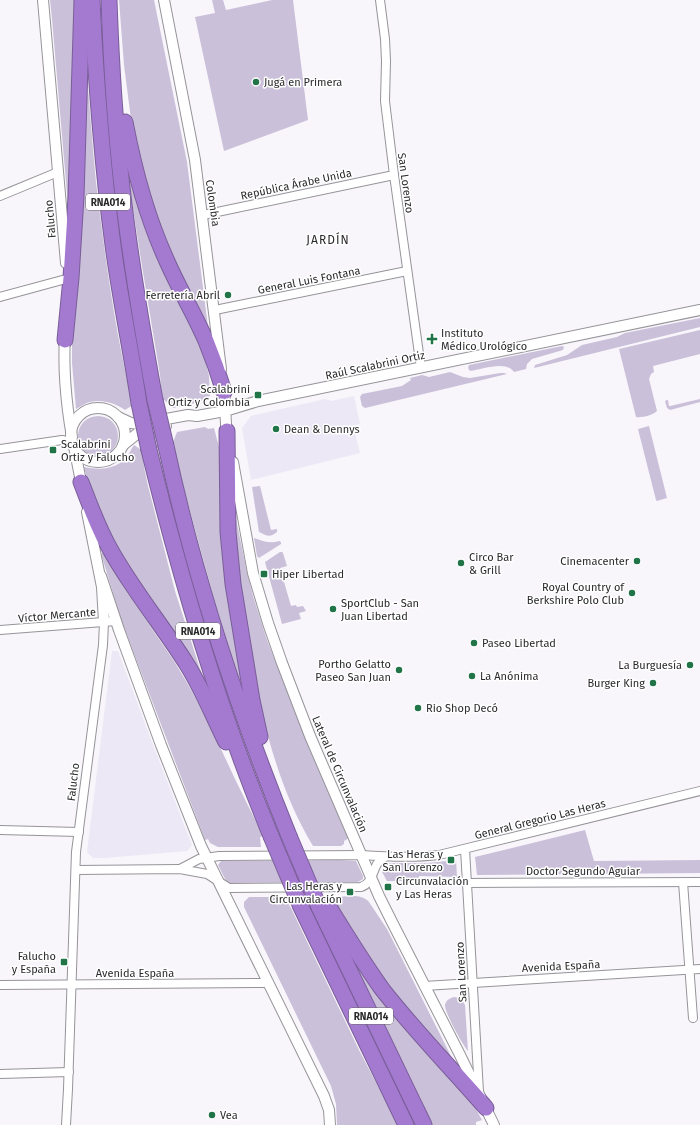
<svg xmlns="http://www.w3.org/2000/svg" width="700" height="1125" viewBox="0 0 700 1125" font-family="'Fira Sans',sans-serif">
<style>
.built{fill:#ede8f5}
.green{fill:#cbc0d9}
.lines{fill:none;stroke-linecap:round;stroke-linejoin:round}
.minor-casing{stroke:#969499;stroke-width:10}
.tertiary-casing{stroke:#969499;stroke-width:12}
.motorway-casing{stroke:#795e97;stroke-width:17}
.minor{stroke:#fff;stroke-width:8}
.tertiary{stroke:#fff;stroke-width:10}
.motorway{stroke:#a47ad1;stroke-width:15}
.motorway-bridge-casing{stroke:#795e97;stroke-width:17;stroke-linecap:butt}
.motorway-bridge{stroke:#a47ad1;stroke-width:15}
.poi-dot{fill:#207447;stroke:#fff;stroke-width:1.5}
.labels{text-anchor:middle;stroke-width:3;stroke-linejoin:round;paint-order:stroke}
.shield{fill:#fff;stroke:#6a696b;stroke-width:1}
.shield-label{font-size:10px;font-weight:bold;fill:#2a292b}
.poi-label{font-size:11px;fill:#2a292b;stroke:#fff;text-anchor:start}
.street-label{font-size:11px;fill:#2a292b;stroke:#fff}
.neighbourhood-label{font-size:12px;letter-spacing:1px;fill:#2a292b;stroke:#fff}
</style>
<rect width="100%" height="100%" fill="#f8f5fb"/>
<g class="built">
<path d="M354,396l6,28 -7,2 7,27 -109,27 -9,-52 9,-12 74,-17 6,2z"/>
<path d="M112,651h6l35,94 39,100 -5,6 -82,7h-12l-6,-6z"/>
</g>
<g class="green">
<path d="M50,0h25l-6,217 -17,-198z"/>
<path d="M119,0h35l33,162 21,165 -23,-44 -30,-69 -23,-87 -8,-62z"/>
<path d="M212,0h11l3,10 46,-10h21l15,120 -84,31 -29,-134 20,-4z"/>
<path d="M86,67c4,39 6,77 10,115 9,75 19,150 37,223l-8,5c-10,-7 -23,-11 -35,-8 -5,1 -10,5 -14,7l-4,-46v-41z"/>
<path d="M128,162l77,196 4,18 1,20 -3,1 -7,5 -27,6 -11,-10 -2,-23 -19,-115 -11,-71z"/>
<path d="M700,318v9l-166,41 1,-3 32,-10 15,-10 35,-8 8,-4z"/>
<path d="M700,330v24l-47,12 1,6 -3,2 -2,5 8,32c-4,4 -15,7 -21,6l-17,-68z"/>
<path d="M562,346l2,1 -1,3 -31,9 -5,5 -1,5 -12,3c-8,-12 -31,-3 -44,-1l-2,-3 1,-3z"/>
<path d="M450,372l13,5 7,1 30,-5h4l3,1 -142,34 -3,-2 -2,-9 2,-3 40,-8 9,-6 -1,-2 12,-3 7,2z"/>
<path d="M700,399v3l-30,8 -3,-2 -2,-7 2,-1h1l1,6h1z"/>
<circle cx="98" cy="436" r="20"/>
<path d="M649,426l18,72 -10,3 -1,-1 -18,-71z"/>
<path d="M205,427l3,2 6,-1 6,23 21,231 -6,-15 -22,-72 -41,-150 5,-13z"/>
<path d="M134,445l9,6 1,16 4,19 27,105 25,78 14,36 -80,-122 -40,-79 -10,-37c14,3 30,3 41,-8 4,-4 6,-10 9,-14z"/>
<path d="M260,486l11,44 6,-1v3c-8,6 -9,4 -18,0l-7,-45z"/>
<path d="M231,495l16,77 6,24 14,44 39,99 43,99 -5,3v3l-3,2h-28c-33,-55 -49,-117 -60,-180 -3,-21 -8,-42 -11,-63 -5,-36 -7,-72 -11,-108z"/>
<path d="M254,538c9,3 16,6 25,3l2,1v2l-22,14 -2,-2z"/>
<path d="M280,552h2l1,1 4,13 -7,2 11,38 5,-1 1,2 6,-1 3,5 -7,2 2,6 -19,5 -17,-62z"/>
<path d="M102,553h2l20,35 50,73 12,20 20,36 29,62 28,57 -3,1 1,10h-43l-8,-4 -2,-4 -3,1 -83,-218 -21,-68z"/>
<path d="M585,830l9,31 106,-1v13l-223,2 -2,-18z"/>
<path d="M339,860l17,1 7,15v3l-5,3 -129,1 -3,-2 -8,-16 3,-4z"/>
<path d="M456,860l1,17 -38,-1v5h-32l-5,-9 2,-7 5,-2h38z"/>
<path d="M249,897h35l7,11 68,142 39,75h-61l-1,-21 -5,-18 -87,-179v-5z"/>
<path d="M335,897c11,0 26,-4 34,5l18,27 67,133 -18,-16 -56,-71 -43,-68z"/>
<path d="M344,942l128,160 10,18 -6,2v3h-44l-11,-26 -67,-138 -2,-1z"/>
<path d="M454,997l7,1 4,7 3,46c-5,-5 -24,-40 -23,-46 1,-5 5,-7 9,-8z"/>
</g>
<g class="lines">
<g class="minor-casing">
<g id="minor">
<path d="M380,0l5,39 1,22 -1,40 9,74 27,193"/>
<path d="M0,196l58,-24"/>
<path d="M203,215l191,-40"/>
<path d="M0,297l66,-18"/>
<path d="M215,310l192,-39"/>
<path d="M0,449l62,-9 10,2"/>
<path d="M0,630l116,-9"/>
<path d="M0,830l79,2"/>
<path d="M465,849l14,243"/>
<path d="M180,869l19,-10 20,-3 143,-1c26,2 52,3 77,0l261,-64"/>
<path d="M76,870l104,-1 27,5 22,14 132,-1c11,-4 11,-14 16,-23 2,-3 5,-5 8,-7"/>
<path d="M683,882l10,136"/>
<path d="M466,883l234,-1"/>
<path d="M0,985l269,-2"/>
<path d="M424,986l276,-17"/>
<path d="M0,1074l69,-2"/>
<path d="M66,1125l2,-36 8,-237 27,-207 1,-23"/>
</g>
</g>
<g class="tertiary-casing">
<g id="tertiary">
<path d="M43,0l23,263"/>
<path d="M164,0l31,160 26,209"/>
<path d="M65,335c-2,34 1,68 7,102"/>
<path d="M224,387l2,37 2,13"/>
<circle cx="98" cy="435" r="27"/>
<path d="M118,417l13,6 8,1 49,-9 9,1 28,-5 33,-10 442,-91"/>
<path d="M123,445l15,-12 28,-7"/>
<path d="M74,446l8,41"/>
<path d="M233,462l20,111 15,50 14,40 28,73 69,160 13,26 67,131 35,72"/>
<path d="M87,512l15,75 2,35"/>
<path d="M101,576l18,54 42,115 40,101 123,250 5,14 1,15"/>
</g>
</g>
<g class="motorway-casing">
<g id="motorway">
<path d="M92,0c4,82 10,163 21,245 7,53 18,105 26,158"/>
<path d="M109,0c2,62 6,125 13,187 8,72 20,142 33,213"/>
<path d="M125,122c9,47 21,93 41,137 12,28 28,54 40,82 7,17 13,34 18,51"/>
<path d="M65,340l6,-62 5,-81 6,-197"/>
<path d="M227,431l1,101 5,52 19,116 8,37"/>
<path d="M166,446c29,134 72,264 123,390"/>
<path d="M149,450c32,131 70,261 122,386"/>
<path d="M81,482c9,23 17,46 29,67 22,40 52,76 76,114 16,25 27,53 40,79"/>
<path d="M301,907l105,218"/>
<path d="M319,907l105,218"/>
<path d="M329,907c17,28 34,55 53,82 32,41 70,80 104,119"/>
</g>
</g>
<use href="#minor" class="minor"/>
<use href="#tertiary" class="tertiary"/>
<use href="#motorway" class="motorway"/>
<g class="motorway-bridge-casing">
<g id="motorway-bridge">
<path d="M155,400l11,46"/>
<path d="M139,403l10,47"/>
<path d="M271,836l30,71"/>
<path d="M289,836l30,71"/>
</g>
</g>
<use href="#motorway-bridge" class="motorway-bridge"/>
</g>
<g class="poi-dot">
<circle cx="256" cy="82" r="4"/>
<circle cx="228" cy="295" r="4"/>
<path d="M430 333h4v4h4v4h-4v4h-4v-4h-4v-4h4z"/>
<rect x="254" y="391" width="8" height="8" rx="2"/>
<circle cx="276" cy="429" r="4"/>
<rect x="49" y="446" width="8" height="8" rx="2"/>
<circle cx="637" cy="561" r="4"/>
<circle cx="461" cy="563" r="4"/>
<rect x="260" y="570" width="8" height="8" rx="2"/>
<circle cx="632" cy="593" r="4"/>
<circle cx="333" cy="609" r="4"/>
<circle cx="474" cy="643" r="4"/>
<circle cx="690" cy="665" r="4"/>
<circle cx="399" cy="670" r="4"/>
<circle cx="472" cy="676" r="4"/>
<circle cx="653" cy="683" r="4"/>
<circle cx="418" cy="708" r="4"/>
<rect x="447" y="856" width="8" height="8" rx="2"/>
<rect x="384" y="883" width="8" height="8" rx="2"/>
<rect x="346" y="888" width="8" height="8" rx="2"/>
<rect x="60" y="958" width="8" height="8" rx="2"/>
<circle cx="212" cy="1115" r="4"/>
</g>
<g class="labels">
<g class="shield">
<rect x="86" y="194" width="44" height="16" rx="3"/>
<rect x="176" y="623" width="44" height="16" rx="3"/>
<rect x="349" y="1008" width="44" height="16" rx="3"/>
</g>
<g class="shield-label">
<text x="108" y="206">RNA014</text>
<text x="198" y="635">RNA014</text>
<text x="371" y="1020">RNA014</text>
</g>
<g class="poi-label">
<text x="264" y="86">Jugá en Primera</text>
<text x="220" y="299" text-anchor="end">Ferretería Abril</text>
<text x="441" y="337">Instituto<tspan x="441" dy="13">Médico Urológico</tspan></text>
<text x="250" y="393" text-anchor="end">Scalabrini<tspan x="250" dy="13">Ortiz y Colombia</tspan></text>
<text x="284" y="433">Dean &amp; Dennys</text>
<text x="61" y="448">Scalabrini<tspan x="61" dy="13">Ortiz y Falucho</tspan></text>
<text x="469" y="561">Circo Bar<tspan x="469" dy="13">&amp; Grill</tspan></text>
<text x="629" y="565" text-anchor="end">Cinemacenter</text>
<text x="272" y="578">Hiper Libertad</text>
<text x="624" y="591" text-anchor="end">Royal Country of<tspan x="624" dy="13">Berkshire Polo Club</tspan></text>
<text x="341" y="607">SportClub - San<tspan x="341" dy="13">Juan Libertad</tspan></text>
<text x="482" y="647">Paseo Libertad</text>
<text x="391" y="668" text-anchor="end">Portho Gelatto<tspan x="391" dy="13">Paseo San Juan</tspan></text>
<text x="682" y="669" text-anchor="end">La Burguesía</text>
<text x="480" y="680">La Anónima</text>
<text x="645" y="687" text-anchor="end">Burger King</text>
<text x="426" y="712">Rio Shop Decó</text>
<text x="443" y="858" text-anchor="end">Las Heras y<tspan x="443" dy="13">San Lorenzo</tspan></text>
<text x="396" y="885">Circunvalación<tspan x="396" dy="13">y Las Heras</tspan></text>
<text x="342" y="890" text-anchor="end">Las Heras y<tspan x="342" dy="13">Circunvalación</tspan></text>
<text x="56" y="960" text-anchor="end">Falucho<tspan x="56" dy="13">y España</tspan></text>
<text x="220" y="1119">Vea</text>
</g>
<g class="street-label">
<text transform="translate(406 183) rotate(82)" y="4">San Lorenzo</text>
<text transform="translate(296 184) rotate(-12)" y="4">República Árabe Unida</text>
<text transform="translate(213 203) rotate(82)" y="4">Colombia</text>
<text transform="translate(50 219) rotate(-95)" y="4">Falucho</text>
<text transform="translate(309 280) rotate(-11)" y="4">General Luis Fontana</text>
<text transform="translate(375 365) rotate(-12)" y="4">Raúl Scalabrini Ortiz</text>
<text transform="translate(57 615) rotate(-5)" y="4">Víctor Mercante</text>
<text transform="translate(340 774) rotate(67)" y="4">Lateral de Circunvalación</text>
<text transform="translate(73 782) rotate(-83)" y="4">Falucho</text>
<text transform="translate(540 819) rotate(-14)" y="4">General Gregorio Las Heras</text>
<text x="583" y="875">Doctor Segundo Aguiar</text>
<text transform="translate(561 966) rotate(-3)" y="4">Avenida España</text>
<text transform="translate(461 972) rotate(-93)" y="4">San Lorenzo</text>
<text x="135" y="977">Avenida España</text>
</g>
<g class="neighbourhood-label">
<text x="328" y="244">JARDÍN</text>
</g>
</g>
</svg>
